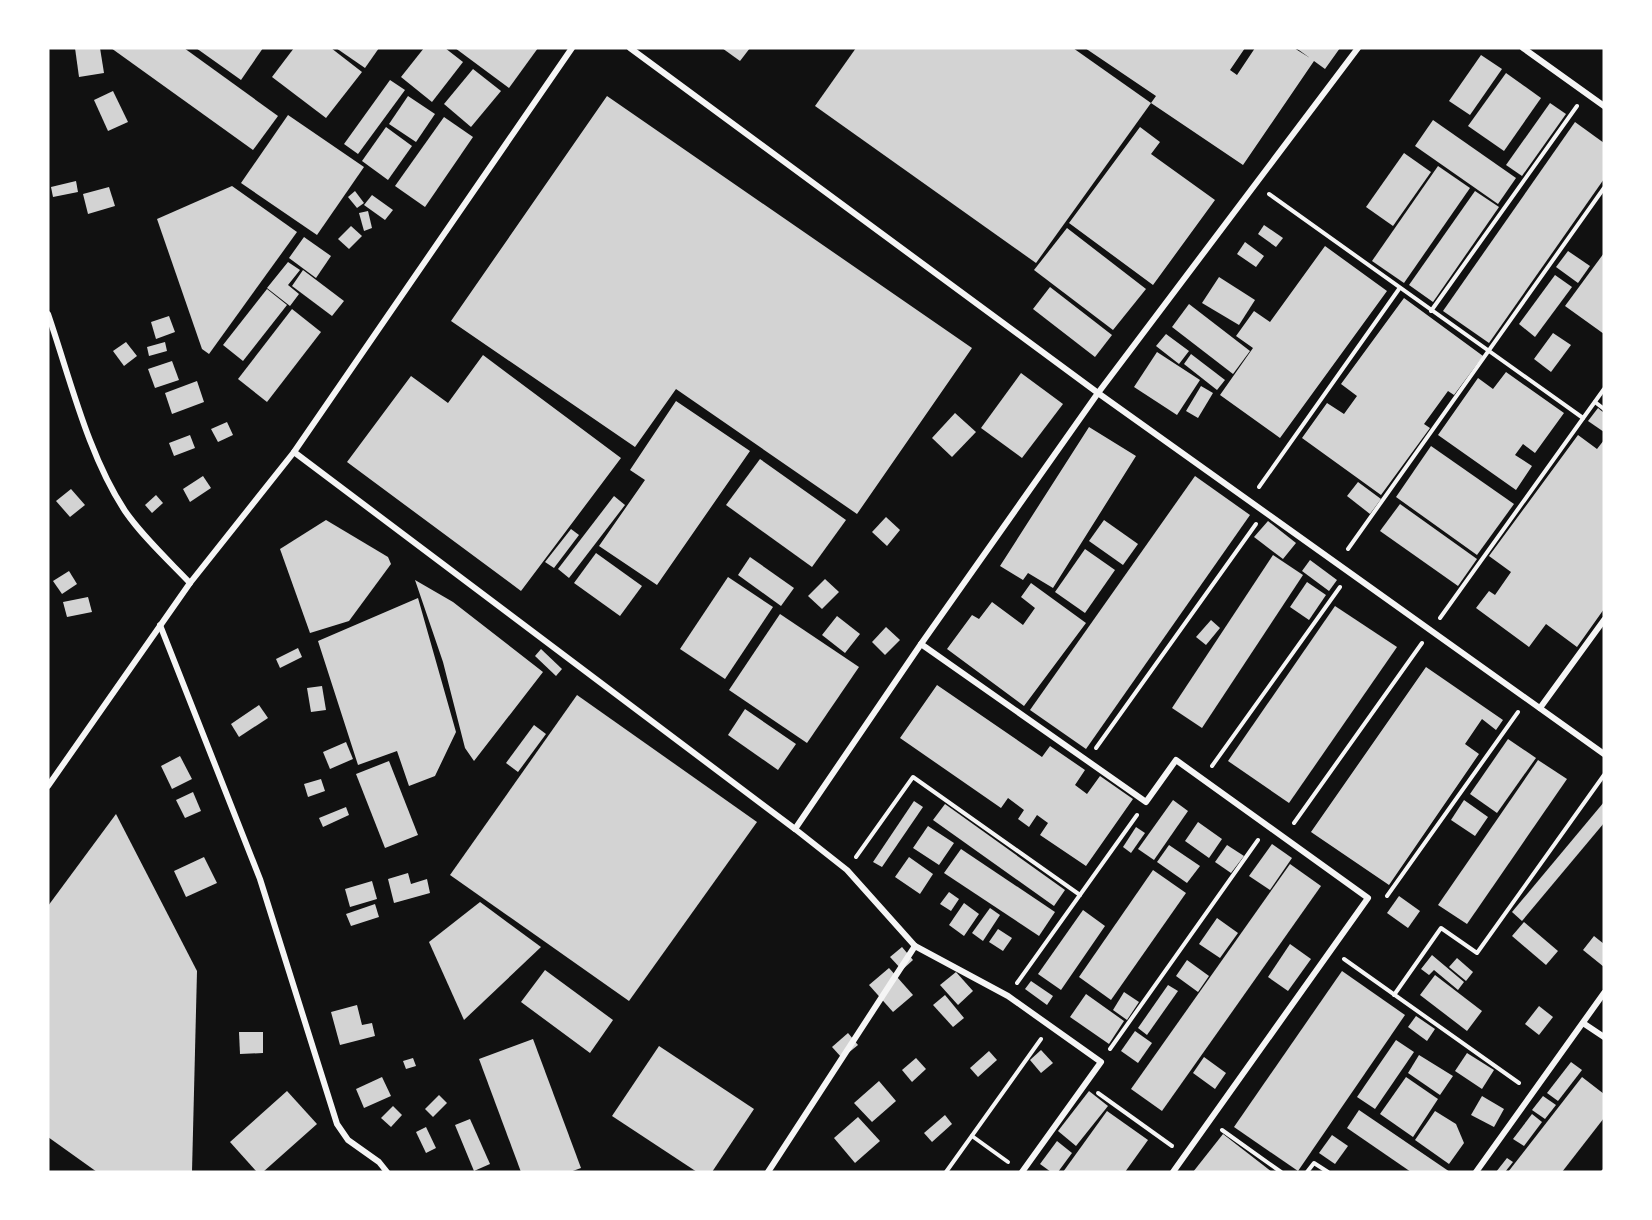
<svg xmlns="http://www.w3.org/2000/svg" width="1652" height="1220" viewBox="0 0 1652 1220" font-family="Lato,sans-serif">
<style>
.building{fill:#d3d3d3}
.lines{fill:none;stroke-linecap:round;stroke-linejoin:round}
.path{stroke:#f5f5f5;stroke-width:4}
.minor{stroke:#f5f5f5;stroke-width:6}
</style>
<rect width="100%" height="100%" fill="#111"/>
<g class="building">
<path d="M75,48h25l4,25 -25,4z"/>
<path d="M111,48h73l94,68 -25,34z"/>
<path d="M196,48h67l-22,32z"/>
<path d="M294,48h37l31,24 -36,46 -54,-41z"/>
<path d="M336,48h43l-14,20z"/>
<path d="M424,48h21l18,14 -31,40 -31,-25z"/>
<path d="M455,48h83l-29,40z"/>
<path d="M722,48h28l-10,13z"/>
<path d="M856,48h217l78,55 -115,160 -221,-157z"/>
<path d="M1085,48h160l-15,22 7,5 18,-27h39l16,10 -14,-10h44l-15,21 -11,-8 -71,104 -92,-62 5,-7z"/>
<path d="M1481,55l21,14 -32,46 -21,-14z"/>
<path d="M473,69l28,22 -30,36 -27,-23z"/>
<path d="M1506,73l35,25 -37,53 -36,-25z"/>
<path d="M390,80l15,10 -47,64 -14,-10z"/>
<path d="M113,91l15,31 -20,9 -14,-31z"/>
<path d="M408,96l27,18 -19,28 -27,-18z"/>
<path d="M607,96l365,252 -115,166 -181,-125 -41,58 -184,-126z"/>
<path d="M1550,103l16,11 -44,62 -16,-11z"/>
<path d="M288,115l76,52 -47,68 -76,-52z"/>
<path d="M444,117l29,20 -48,70 -30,-21z"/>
<path d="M1433,120l83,58 -18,26 -83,-58z"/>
<path d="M1575,122l29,21v36l-115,164 -46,-32z"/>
<path d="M386,127l26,19 -24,34 -26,-19z"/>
<path d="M1140,127l20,15 -9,12 64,46 -62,85 -84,-62z"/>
<path d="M1404,153l27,19 -38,54 -27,-19z"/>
<path d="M1438,166l32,22 -66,95 -32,-22z"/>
<path d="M76,181l2,11 -25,5 -2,-10z"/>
<path d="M232,186l65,46 -88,122 -7,-5 -45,-130z"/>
<path d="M109,187l6,19 -27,8 -5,-20z"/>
<path d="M355,191l9,12 -7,5 -9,-11z"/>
<path d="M1475,191l24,16 -66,95 -24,-17z"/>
<path d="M372,195l21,15 -8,10 -21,-15z"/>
<path d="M368,211l4,17 -8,3 -5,-18z"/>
<path d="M1264,225l19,13 -7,9 -18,-13z"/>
<path d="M351,226l11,10 -13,13 -11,-10z"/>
<path d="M1067,228l79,61 -33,41 -79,-60z"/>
<path d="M304,237l27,19 -15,22 -27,-20z"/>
<path d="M1245,242l19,14 -8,11 -19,-13z"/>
<path d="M1325,246l62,45 -107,147 -60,-43 33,-47 -17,-12 18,-25 16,11z"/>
<path d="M1568,251l22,15 -12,17 -22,-16z"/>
<path d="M1604,253v81l-39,-28z"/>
<path d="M288,262l12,8 -12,15 11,9 -9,12 -23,-18z"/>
<path d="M303,270l41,31 -12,15 -40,-30z"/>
<path d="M1555,275l17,12 -37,50 -16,-13z"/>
<path d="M1219,277l36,23 -16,25 -37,-22z"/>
<path d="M1050,287l62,48 -17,22 -62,-48z"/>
<path d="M267,289l20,16 -44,56 -20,-16z"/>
<path d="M1404,298l79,58 -29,39 -6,-4 -24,33 6,4 -49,67 -79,-57 25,-35 17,11 13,-18 -16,-12z"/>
<path d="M1189,304l61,47 -17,23 -61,-47z"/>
<path d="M292,309l29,23 -54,70 -29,-23z"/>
<path d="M169,316l6,16 -19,7 -5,-17z"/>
<path d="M1553,333l18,12 -20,27 -17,-13z"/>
<path d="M1166,334l23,17 -10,13 -23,-18z"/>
<path d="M126,342l11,14 -13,10 -11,-15z"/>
<path d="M165,342l2,9 -18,5 -2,-9z"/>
<path d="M1157,352l43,28 -23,35 -43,-28z"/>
<path d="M1191,354l34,26 -8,10 -33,-26z"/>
<path d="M483,355l138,103 -100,133 -174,-129 64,-86 37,27z"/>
<path d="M172,361l7,19 -24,8 -7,-19z"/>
<path d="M1506,372l58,41 -29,40 -12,-9 -8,11 17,11 -16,24 -78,-55 40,-57 15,11z"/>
<path d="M1021,373l42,31 -41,54 -41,-30z"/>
<path d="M197,381l7,21 -32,12 -7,-21z"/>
<path d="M1201,386l12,7 -15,25 -12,-7z"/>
<path d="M676,401l74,50 -93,134 -58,-39 46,-66 -15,-10z"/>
<path d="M1598,408l6,5v19l-16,-11z"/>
<path d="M955,413l21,19 -24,25 -20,-19z"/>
<path d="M227,422l6,13 -15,7 -7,-13z"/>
<path d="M1089,427l47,29 -83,132 -25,-15 -5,7 -23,-14z"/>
<path d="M190,435l5,13 -21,8 -5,-13z"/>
<path d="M1578,435l19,14 7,-9v169l-27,38 -31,-23 -17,23 -53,-39 13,-17 6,4 16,-23 -22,-16z"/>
<path d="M1431,446l83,58 -37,51 -81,-58z"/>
<path d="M760,459l86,61 -34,47 -86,-62z"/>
<path d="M203,476l8,12 -21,14 -7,-13z"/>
<path d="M1195,476l55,39 -164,234 -56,-39z"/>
<path d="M1358,482l23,17 -11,15 -23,-18z"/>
<path d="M71,489l14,16 -15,12 -14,-16z"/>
<path d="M156,495l7,8 -11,10 -7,-8z"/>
<path d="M614,496l11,9 -56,73 -11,-9z"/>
<path d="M1400,504l77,55 -19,27 -78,-55z"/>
<path d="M886,517l14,13 -13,16 -15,-14z"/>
<path d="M326,520l62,37 3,7 -42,57 -39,12 -30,-84z"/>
<path d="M1104,520l34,24 -15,21 -34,-24z"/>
<path d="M1268,521l28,22 -13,16 -29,-22z"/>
<path d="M571,529l8,6 -25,33 -9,-6z"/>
<path d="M1085,549l30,21 -30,43 -30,-21z"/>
<path d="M596,553l46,33 -22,30 -46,-33z"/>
<path d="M1273,555l30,20 -101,153 -30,-20z"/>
<path d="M750,557l44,31 -13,18 -43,-31z"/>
<path d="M1310,560l27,20 -8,11 -27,-20z"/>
<path d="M69,571l8,13 -15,10 -9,-13z"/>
<path d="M728,577l45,30 -48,72 -45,-30z"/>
<path d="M825,579l14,13 -17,17 -14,-13z"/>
<path d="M415,580l38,22 90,70 -69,89 -9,-13 -22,-86z"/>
<path d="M1307,582l19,13 -17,25 -19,-13z"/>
<path d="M1031,583l55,40 -62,83 -77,-57 25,-34 7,4 13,-17 31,23 12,-17 -14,-11z"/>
<path d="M88,597l4,15 -25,5 -4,-15z"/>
<path d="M418,598l38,134 -21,44 -26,10 -12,-35 -39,14 -40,-124z"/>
<path d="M1335,606l62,41 -108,156 -61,-42z"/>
<path d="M780,614l79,53 -52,76 -78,-53z"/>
<path d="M837,616l23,18 -15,19 -23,-18z"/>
<path d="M1211,620l9,8 -14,17 -10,-8z"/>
<path d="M886,627l14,13 -15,15 -13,-13z"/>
<path d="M298,648l4,9 -22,11 -4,-9z"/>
<path d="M541,649l21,20 -6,7 -21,-20z"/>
<path d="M1426,667l77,53 -7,10 -14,-11 -17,25 14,10 -90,131 -78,-53z"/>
<path d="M937,685l105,72 8,-11 35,24 -10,15 12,9 13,-18 33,23 -47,67 -46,-31 8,-12 -11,-8 -8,12 -11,-8 6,-9 -16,-12 -7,10 -101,-70z"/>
<path d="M322,686l4,24 -15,2 -4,-24z"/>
<path d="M577,695l180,127 -128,179 -179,-126z"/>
<path d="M259,705l9,13 -29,19 -8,-13z"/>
<path d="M745,709l51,35 -18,26 -50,-35z"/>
<path d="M534,725l12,9 -28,38 -12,-9z"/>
<path d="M1508,739l28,19 -39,55 -27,-19z"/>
<path d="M346,742l7,17 -23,10 -7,-17z"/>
<path d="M180,756l12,23 -20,10 -11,-23z"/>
<path d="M1538,760l29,19 -100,145 -29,-19z"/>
<path d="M389,761l29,74 -33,13 -29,-74z"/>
<path d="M321,779l4,12 -17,6 -4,-13z"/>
<path d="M193,792l8,19 -16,7 -9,-18z"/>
<path d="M1173,800l15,11 -34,49 -16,-11z"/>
<path d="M1464,800l24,17 -13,19 -24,-16z"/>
<path d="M914,801l9,6 -41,60 -9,-5z"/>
<path d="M1604,802v21l-82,98 -10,-9z"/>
<path d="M945,804l120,86 -11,16 -121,-86z"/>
<path d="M346,807l3,8 -26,12 -4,-9z"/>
<path d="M116,814l81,157 -5,201h-95l-49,-35v-231z"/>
<path d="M1198,822l24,17 -13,19 -24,-17z"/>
<path d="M928,826l26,17 -15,22 -26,-17z"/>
<path d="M1136,827l9,6 -14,20 -8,-6z"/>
<path d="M1272,844l20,14 -22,32 -21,-14z"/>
<path d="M1169,845l31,21 -13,17 -30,-21z"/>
<path d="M1227,845l17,11 -13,17 -16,-11z"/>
<path d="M961,849l94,63 -16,24 -95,-63z"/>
<path d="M204,857l13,26 -31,14 -12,-26z"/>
<path d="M909,857l24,17 -13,20 -25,-17z"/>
<path d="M1290,864l31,22 -159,225 -31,-22z"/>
<path d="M1153,870l33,23 -75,107 -32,-23z"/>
<path d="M408,873l3,11 16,-5 3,14 -36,10 -6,-24z"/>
<path d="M372,881l5,18 -27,8 -5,-18z"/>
<path d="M949,892l10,7 -8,12 -11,-7z"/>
<path d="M1399,896l21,15 -12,17 -21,-15z"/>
<path d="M480,902l61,45 -77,73 -35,-78z"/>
<path d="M964,903l15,11 -15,22 -15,-11z"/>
<path d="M375,904l4,13 -28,9 -5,-12z"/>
<path d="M990,908l10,7 -17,26 -11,-8z"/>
<path d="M1083,910l22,16 -44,64 -23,-16z"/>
<path d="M1217,918l21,15 -18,25 -21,-14z"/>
<path d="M1524,922l34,29 -12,14 -34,-29z"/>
<path d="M998,929l14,9 -9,13 -14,-9z"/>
<path d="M1594,936l10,8v23l-21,-17z"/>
<path d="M1290,944l21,15 -23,32 -20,-14z"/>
<path d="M902,947l11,13 -11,10 -12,-13z"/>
<path d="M1432,955l32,27 -6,8 -24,-20 -5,5 -8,-6z"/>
<path d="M1457,958l16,14 -7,9 -17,-14z"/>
<path d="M1187,960l22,16 -11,16 -22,-16z"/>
<path d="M889,968l24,27 -20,17 -24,-27z"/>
<path d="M545,970l68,50 -23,33 -69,-51z"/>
<path d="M1342,971l63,44 -107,156 -64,-44z"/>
<path d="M956,972l17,19 -15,14 -18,-20z"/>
<path d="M1435,975l47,36 -15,20 -47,-36z"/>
<path d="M1031,981l22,15 -6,9 -22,-16z"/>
<path d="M1168,985l10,6 -31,44 -9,-7z"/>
<path d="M1124,992l15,10 -12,18 -14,-10z"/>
<path d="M1086,994l38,27 -15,23 -39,-27z"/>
<path d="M945,995l19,23 -11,9 -20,-22z"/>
<path d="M357,1005l5,20 10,-2 3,13 -35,9 -9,-33z"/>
<path d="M1539,1006l14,11 -14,18 -14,-11z"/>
<path d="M1416,1016l19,13 -8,12 -19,-14z"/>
<path d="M1135,1031l17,12 -14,20 -17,-12z"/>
<path d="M239,1032h24v21l-23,1z"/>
<path d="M848,1033l10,12 -16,13 -10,-11z"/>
<path d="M533,1039l48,129 -11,4h-49l-42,-113z"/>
<path d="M1396,1040l18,12 -39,57 -18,-12z"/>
<path d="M659,1046l95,63 -42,63h-15l-85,-56z"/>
<path d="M1041,1050l12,13 -12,10 -11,-13z"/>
<path d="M989,1051l8,9 -19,17 -8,-9z"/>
<path d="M1467,1053l27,17 -12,19 -27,-18z"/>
<path d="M1419,1055l34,21 -13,19 -32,-22z"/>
<path d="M1204,1057l22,16 -11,16 -22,-16z"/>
<path d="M413,1058l3,8 -10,3 -3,-8z"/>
<path d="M916,1058l10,11 -14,13 -10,-12z"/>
<path d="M1571,1062l11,8 -24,31 -11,-8z"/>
<path d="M382,1077l9,19 -27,12 -8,-19z"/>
<path d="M1406,1077l32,22 -25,38 -33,-23z"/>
<path d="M1582,1077l22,17v24l-42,54h-54z"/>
<path d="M879,1081l17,20 -24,21 -18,-19z"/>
<path d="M287,1091l30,33 -54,48h-6l-27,-30z"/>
<path d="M1089,1091l19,15 -32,40 -18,-15z"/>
<path d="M439,1095l8,8 -14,14 -8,-8z"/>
<path d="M1482,1096l22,13 -10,18 -23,-12z"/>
<path d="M1543,1096l13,9 -11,14 -13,-9z"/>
<path d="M393,1106l9,9 -11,12 -10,-9z"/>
<path d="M1359,1110l91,62h-39l-64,-44z"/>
<path d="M1107,1111l41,29 -23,32h-62z"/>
<path d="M1435,1111l21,13 8,19 -15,21 -34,-24z"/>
<path d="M1532,1114l10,8 -18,24 -11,-7z"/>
<path d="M945,1115l7,9 -20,18 -8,-9z"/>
<path d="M858,1117l22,24 -25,22 -21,-25z"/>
<path d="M470,1119l20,45 -16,7 -19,-46z"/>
<path d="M426,1127l10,21 -10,5 -10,-21z"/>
<path d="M1223,1134l49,38h-79z"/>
<path d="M1332,1135l16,11 -13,18 -16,-11z"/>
<path d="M1057,1141l15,12 -14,19h-7l-11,-8z"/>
<path d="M1507,1158l6,4 -8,10h-9z"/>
</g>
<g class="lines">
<g class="path">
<path d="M1269,194l314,224"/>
<path d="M1431,311l146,-205"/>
<path d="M1595,402l9,7"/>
<path d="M1259,487l140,-198"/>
<path d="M1348,549l256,-361"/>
<path d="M1440,618l164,-229"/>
<path d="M1096,748l160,-224"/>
<path d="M1212,766l128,-179"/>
<path d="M1294,823l128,-180"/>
<path d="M856,857l57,-80 167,118"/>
<path d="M1387,896l131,-184"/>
<path d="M1344,959l175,124"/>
<path d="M1017,983l120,-168"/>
<path d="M1394,995l47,-67 36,25 127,-178"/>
<path d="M1110,1049l148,-209"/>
<path d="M1098,1093l74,53"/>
<path d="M1222,1130l59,42"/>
<path d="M972,1136l36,26"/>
<path d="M946,1172l95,-133"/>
<path d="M1307,1172l7,-9 14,9"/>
<path d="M1603,1172l1,-1"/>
</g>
<g class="minor">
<path d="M630,48l468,345 506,361"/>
<path d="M1523,48l81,58"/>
<path d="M48,314c22,64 40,141 77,197 18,26 43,49 65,72"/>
<path d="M294,452l501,377 52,41 68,76 -147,226"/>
<path d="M160,625l100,254 77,245 11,16 31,22 8,10"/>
<path d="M921,644l225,158 30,-42 192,138 -195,274"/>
<path d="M1540,708l64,-88"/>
<path d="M48,786l142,-203 104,-131 278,-404"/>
<path d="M795,829l126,-185 177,-251 260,-345"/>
<path d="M915,946l93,50 93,66 -79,110"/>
<path d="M1583,1023l21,14"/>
<path d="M1476,1172l128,-179"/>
</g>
</g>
<rect width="1652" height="1220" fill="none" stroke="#ffffff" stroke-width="99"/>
</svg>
